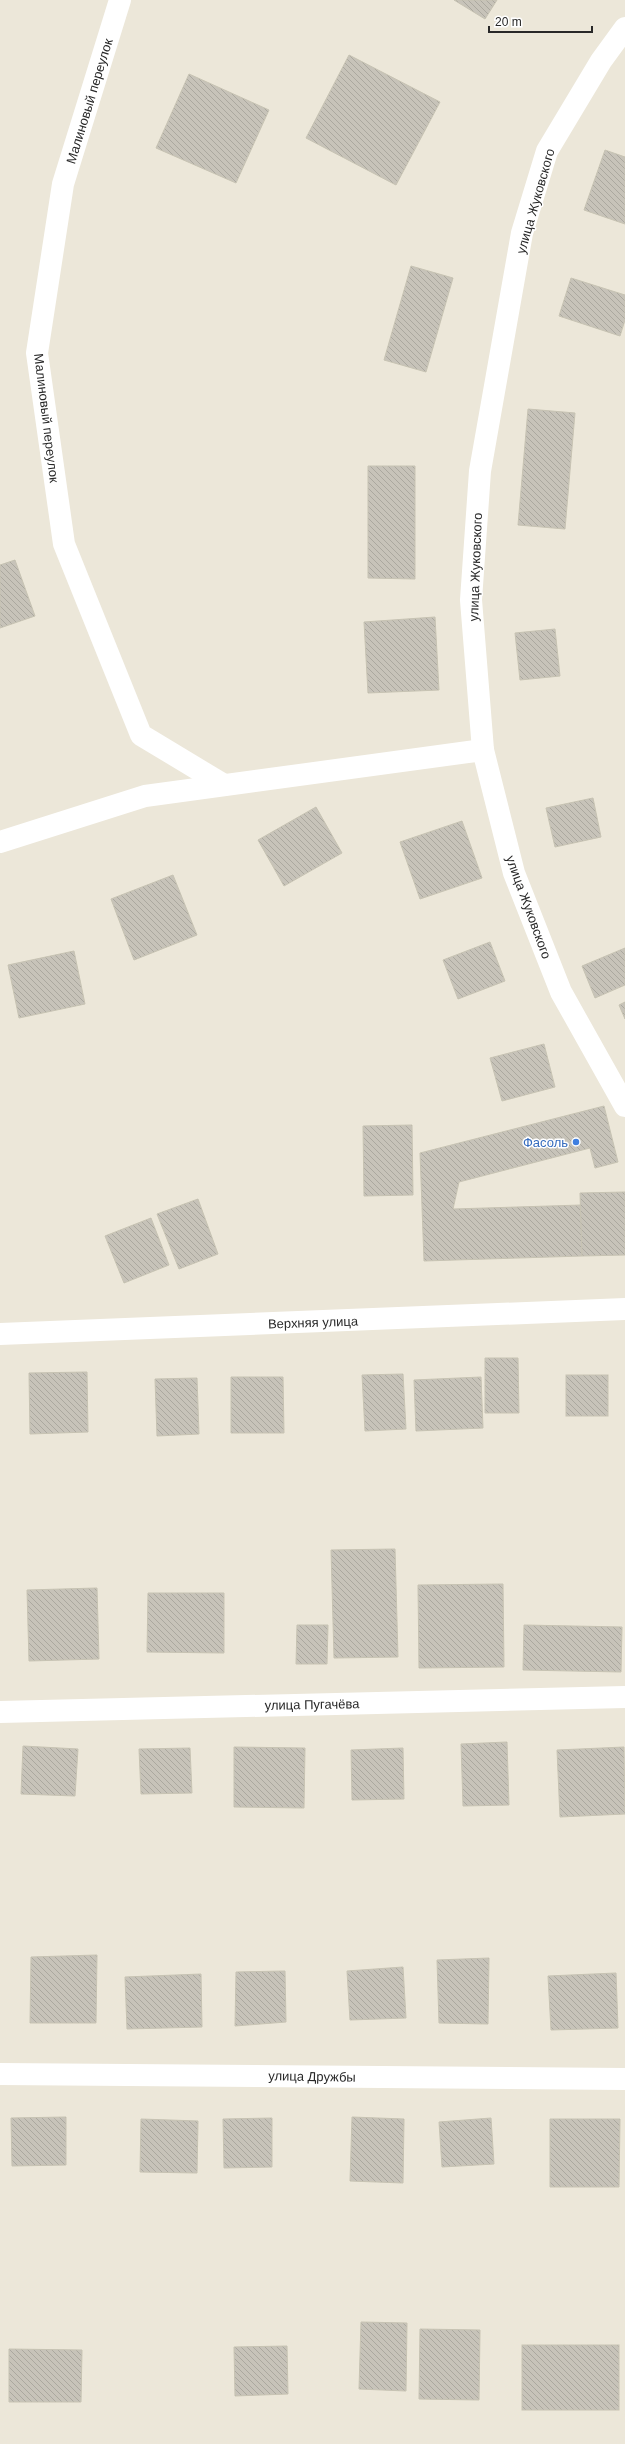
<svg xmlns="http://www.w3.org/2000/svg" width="625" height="2444" viewBox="0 0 625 2444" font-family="Arial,sans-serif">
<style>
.building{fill:url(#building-back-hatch);stroke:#c7c3b3}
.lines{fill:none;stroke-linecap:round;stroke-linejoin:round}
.street{stroke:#fff;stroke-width:22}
.shop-dot{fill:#3f7fe0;stroke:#fff;stroke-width:1.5}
.labels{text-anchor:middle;stroke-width:3;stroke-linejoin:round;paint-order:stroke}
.street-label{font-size:13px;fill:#282828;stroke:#fff}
.shop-label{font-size:13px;fill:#366cbe;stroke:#fff;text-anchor:end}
</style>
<defs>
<pattern id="building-back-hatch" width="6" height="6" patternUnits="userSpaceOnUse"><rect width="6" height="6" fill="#c7c3b9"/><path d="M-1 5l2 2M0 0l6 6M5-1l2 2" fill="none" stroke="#aba89f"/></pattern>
</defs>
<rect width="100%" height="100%" fill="#ece7d9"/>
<g class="building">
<path d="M454,0h43l-12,19z"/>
<path d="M349,55l91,47 -44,83 -90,-47z"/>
<path d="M189,74l80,36 -33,73 -80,-35z"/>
<path d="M605,150l20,7v67l-41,-14z"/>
<path d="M411,266l42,12 -27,94 -42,-12z"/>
<path d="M571,278l54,17v25l-5,16 -61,-20z"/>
<path d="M528,409l47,4 -10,116 -47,-4z"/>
<path d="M368,466h47v113l-47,-1z"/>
<path d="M15,560l20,56 -35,12v-63z"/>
<path d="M435,617l4,73 -71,3 -4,-71z"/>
<path d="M555,629l5,47 -40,4 -5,-47z"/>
<path d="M593,798l8,39 -46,10 -9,-39z"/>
<path d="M316,807l26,46 -58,33 -26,-46z"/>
<path d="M462,821l20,57 -62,21 -20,-57z"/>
<path d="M173,875l24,60 -63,25 -23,-61z"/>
<path d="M490,942l15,39 -47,18 -15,-39z"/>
<path d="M625,948v37l-30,13 -13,-32z"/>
<path d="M74,951l11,53 -66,14 -11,-53z"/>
<path d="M625,1002v17l-6,-14z"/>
<path d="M544,1044l11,43 -53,14 -12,-43z"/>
<path d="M604,1106l14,56 -23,6 -5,-20 -131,34 -6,27 128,-4 1,51 -158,5 -4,-108z"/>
<path d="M412,1125l1,70 -49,1 -1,-70z"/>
<path d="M625,1192v63l-43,1 -2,-63z"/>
<path d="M198,1199l20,55 -39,15 -22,-55z"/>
<path d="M151,1218l18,47 -45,18 -19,-47z"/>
<path d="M485,1358h33l1,55h-34z"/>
<path d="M87,1372l1,60 -58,2 -1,-61z"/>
<path d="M403,1374l3,55 -41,2 -3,-56z"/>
<rect x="566" y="1375" width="42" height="41"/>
<path d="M231,1377h52l1,56h-53z"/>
<path d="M481,1377l2,51 -67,3 -2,-51z"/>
<path d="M197,1378l2,56 -42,2 -2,-57z"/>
<path d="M395,1549l3,108 -64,1 -3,-108z"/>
<path d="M503,1584l1,83 -85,1 -1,-83z"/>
<path d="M97,1588l2,71 -70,2 -2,-71z"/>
<path d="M148,1593h76v60l-77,-1z"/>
<path d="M297,1625h31l-1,39h-31z"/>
<path d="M524,1625l98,2 -1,45 -98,-2z"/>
<path d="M507,1742l2,63 -46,1 -2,-62z"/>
<path d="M23,1746l55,3 -3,47 -54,-2z"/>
<path d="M234,1747l71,1 -1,60 -70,-1z"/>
<path d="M624,1747l1,67 -65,3 -3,-67z"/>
<path d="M190,1748l2,45 -51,1 -2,-45z"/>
<path d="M403,1748l1,51 -52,1 -1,-50z"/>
<path d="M97,1955l-1,68h-66l1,-66z"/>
<path d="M489,1958l-1,66 -49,-1 -2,-63z"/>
<path d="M403,1967l3,51 -56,2 -3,-49z"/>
<path d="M285,1971l1,51 -51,4 1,-54z"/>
<path d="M616,1973l2,55 -67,2 -3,-54z"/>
<path d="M201,1974l1,53 -75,2 -2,-52z"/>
<path d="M66,2117v48l-54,1 -1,-48z"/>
<path d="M352,2117l52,2 -1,64 -53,-2z"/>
<path d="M272,2118v49l-48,1 -1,-49z"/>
<path d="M491,2118l3,46 -52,3 -3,-45z"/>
<path d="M141,2119l57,2 -1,52 -57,-1z"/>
<path d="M550,2119h70l-1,68h-69z"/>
<path d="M361,2322l46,1 -1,68 -47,-2z"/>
<path d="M420,2329l60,1 -1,70 -60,-1z"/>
<rect x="522" y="2345" width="97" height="65"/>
<path d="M287,2346l1,48 -53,2 -1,-49z"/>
<path d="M9,2349l73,1 -1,52h-72z"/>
</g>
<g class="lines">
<g class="street">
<path d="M120,0l-57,184 -26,169 27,191 77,191 83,50"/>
<path d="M625,28l-24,33 -54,90 -25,82 -42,238 -9,129 12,150 31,123 47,119 64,114"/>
<path d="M0,842l145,-46 338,-46"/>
<path d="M0,1334l625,-25"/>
<path d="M0,1712l625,-15"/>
<path d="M0,2074l625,5"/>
</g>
</g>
<circle class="shop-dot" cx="576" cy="1142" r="4"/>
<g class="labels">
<g class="street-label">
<text transform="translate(89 101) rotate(-73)" y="5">Малиновый переулок</text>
<text transform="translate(535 201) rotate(-74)" y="5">улица Жуковского</text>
<text transform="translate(47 418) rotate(83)" y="5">Малиновый переулок</text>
<text transform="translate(475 567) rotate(-88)" y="5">улица Жуковского</text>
<text transform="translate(529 907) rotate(70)" y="5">улица Жуковского</text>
<text transform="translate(313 1322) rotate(-2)" y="5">Верхняя улица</text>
<text transform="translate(312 1704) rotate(-1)" y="5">улица Пугачёва</text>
<text transform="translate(312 2076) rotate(1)" y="5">улица Дружбы</text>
</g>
<g class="shop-label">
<text x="568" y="1147">Фасоль</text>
</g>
</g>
<path d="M489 26v6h103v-6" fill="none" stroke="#282828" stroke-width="2"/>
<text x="495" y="26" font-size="12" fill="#282828" stroke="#ffffff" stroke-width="3" paint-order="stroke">20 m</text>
</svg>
